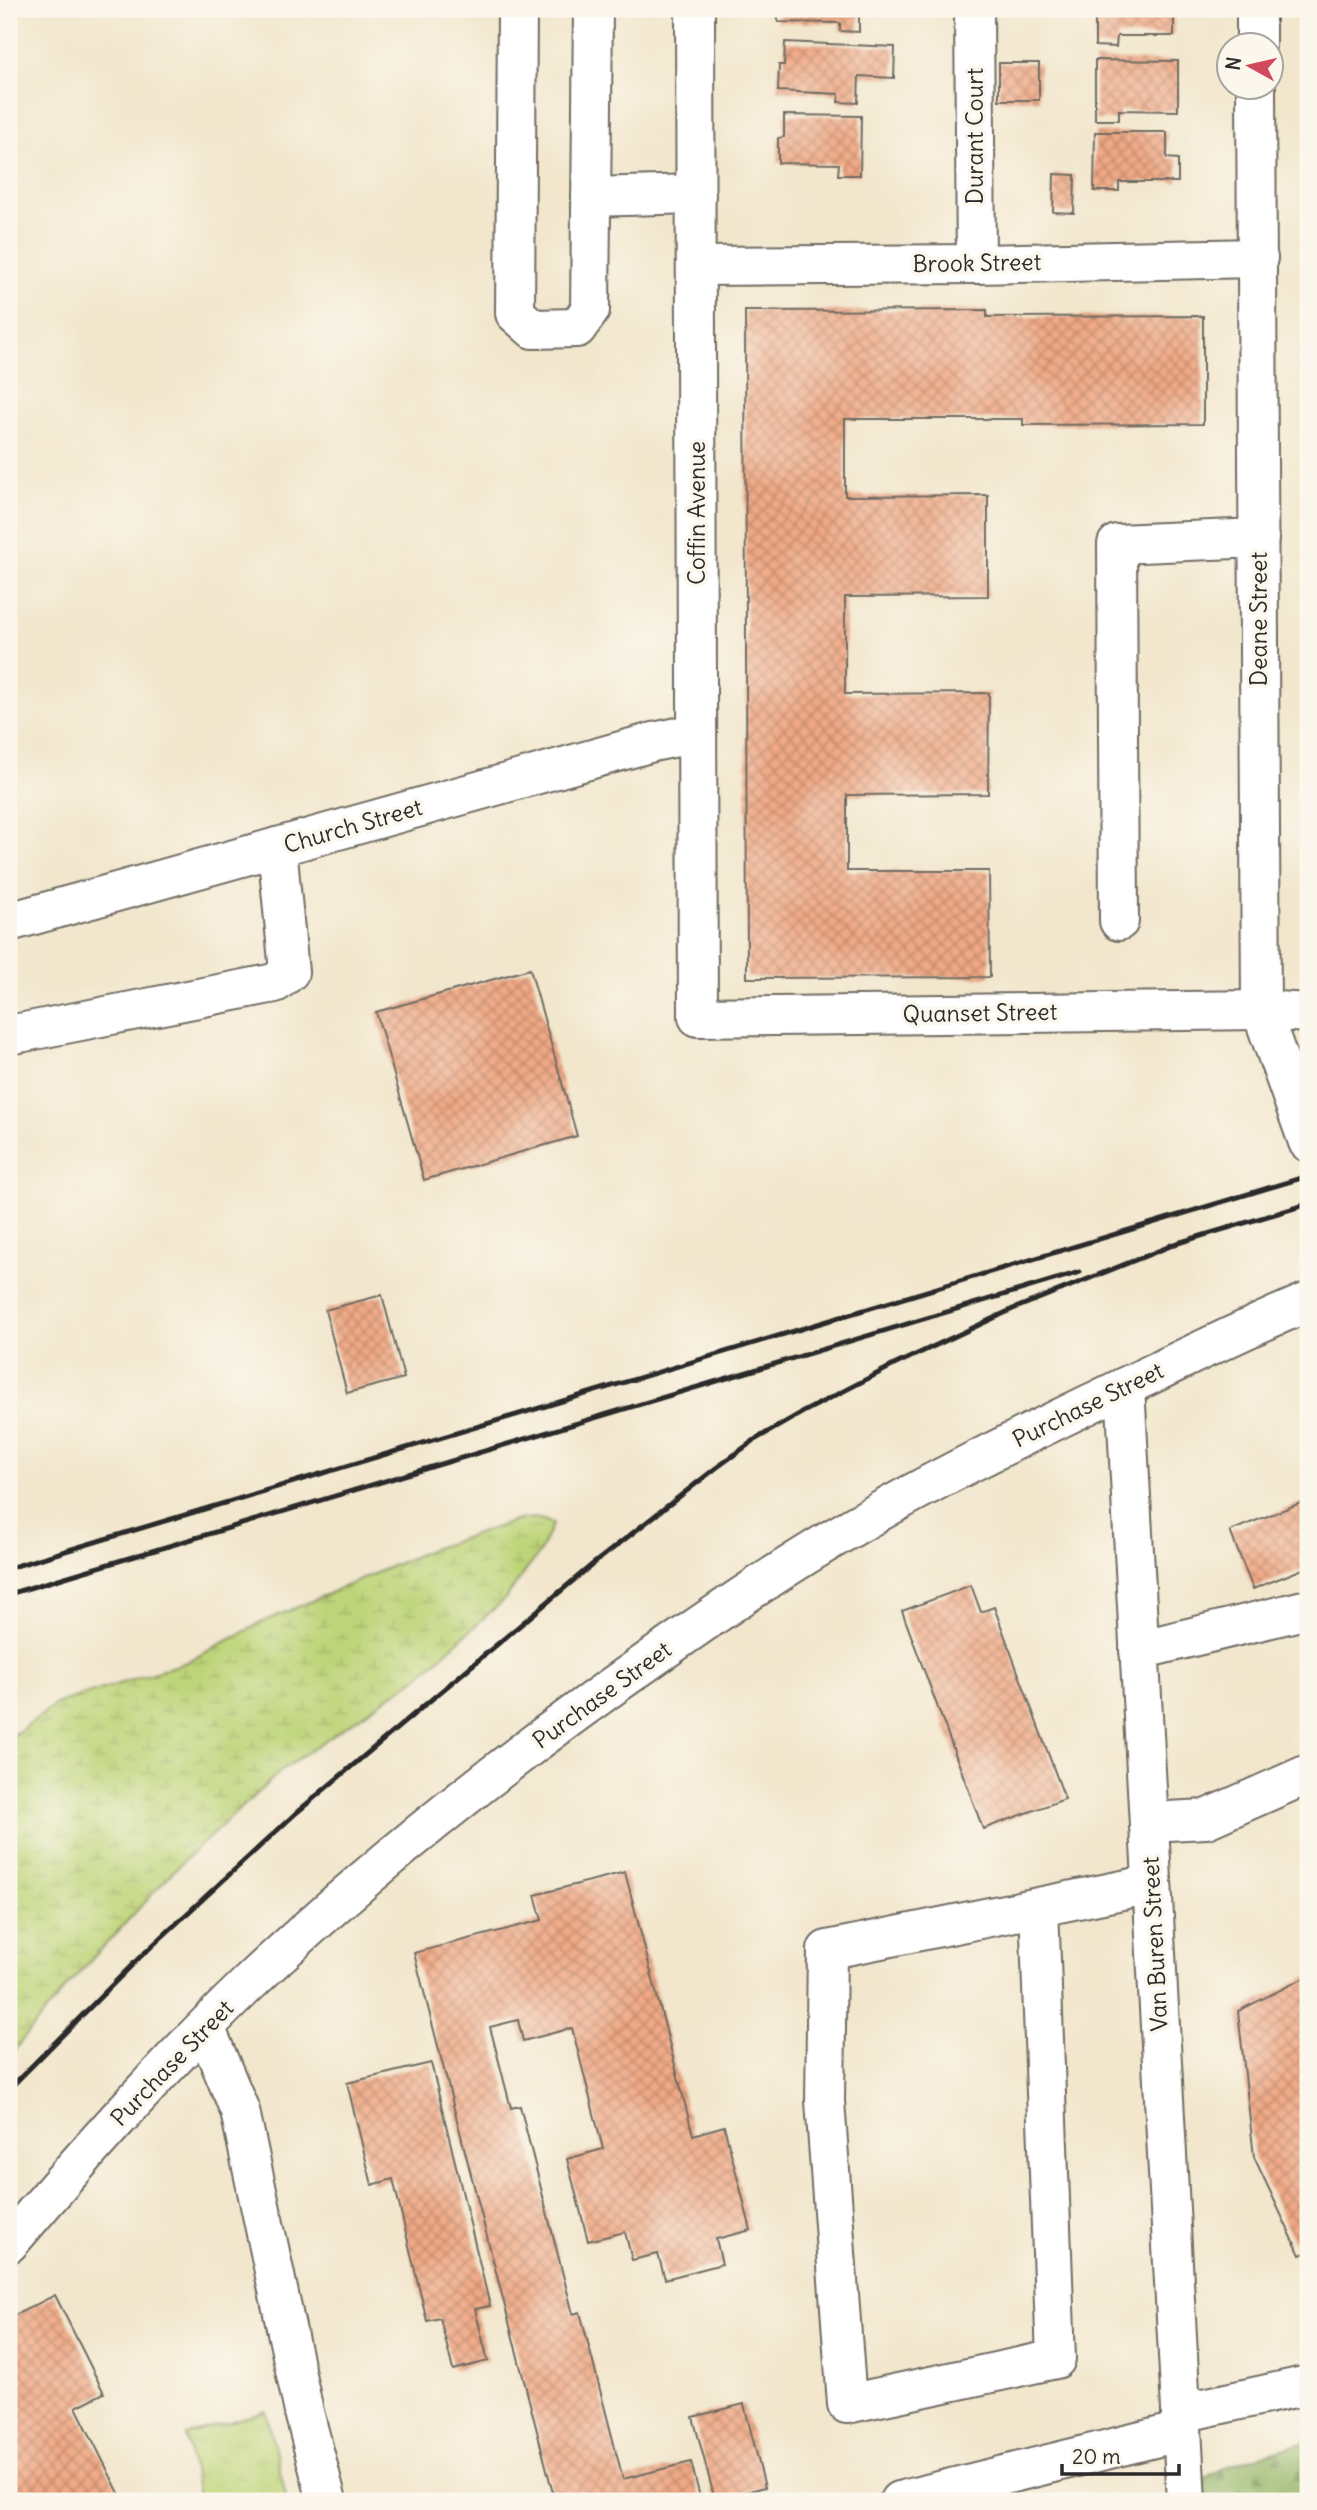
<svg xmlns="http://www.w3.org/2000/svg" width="1317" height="2510" viewBox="0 0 1317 2510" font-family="Delius,sans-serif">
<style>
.grass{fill:url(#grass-tufts);stroke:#748052;stroke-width:2}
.forest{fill:url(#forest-firs);stroke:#60704a;stroke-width:2}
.wetland{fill:url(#wetland-marsh);stroke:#748052;stroke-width:2}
.building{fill:url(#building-cross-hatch)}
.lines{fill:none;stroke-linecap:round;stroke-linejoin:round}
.minor-casing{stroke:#716c63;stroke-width:42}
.major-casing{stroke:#716c63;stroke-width:42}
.minor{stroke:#fff;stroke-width:38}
.major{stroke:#fff;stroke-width:38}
.rail{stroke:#2b2b2b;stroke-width:5}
.labels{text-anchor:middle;stroke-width:7;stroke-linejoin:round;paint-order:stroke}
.street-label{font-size:23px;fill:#2b2b2b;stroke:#fbf7ec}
</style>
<defs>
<pattern id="grass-tufts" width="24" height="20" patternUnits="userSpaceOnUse" patternTransform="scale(1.75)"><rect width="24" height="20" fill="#bed478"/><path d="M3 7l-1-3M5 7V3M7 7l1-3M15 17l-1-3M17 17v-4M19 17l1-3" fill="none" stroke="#a3b668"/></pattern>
<pattern id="forest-firs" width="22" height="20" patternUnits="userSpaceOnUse" patternTransform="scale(1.75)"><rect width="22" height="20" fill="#96b668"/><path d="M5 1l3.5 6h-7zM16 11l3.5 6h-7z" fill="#7b9456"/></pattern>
<pattern id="wetland-marsh" width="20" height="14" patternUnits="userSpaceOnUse" patternTransform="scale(1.75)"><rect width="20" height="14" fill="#bed478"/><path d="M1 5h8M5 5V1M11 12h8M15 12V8" fill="none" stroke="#a3b668"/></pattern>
<pattern id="building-cross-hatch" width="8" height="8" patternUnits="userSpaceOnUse" patternTransform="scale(1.75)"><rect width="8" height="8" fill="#f0a985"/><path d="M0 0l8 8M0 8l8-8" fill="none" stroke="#c38a6d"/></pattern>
</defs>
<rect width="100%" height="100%" fill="#fbf7ec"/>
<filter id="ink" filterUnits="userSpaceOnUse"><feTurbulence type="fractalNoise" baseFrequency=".0143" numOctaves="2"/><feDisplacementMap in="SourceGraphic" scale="14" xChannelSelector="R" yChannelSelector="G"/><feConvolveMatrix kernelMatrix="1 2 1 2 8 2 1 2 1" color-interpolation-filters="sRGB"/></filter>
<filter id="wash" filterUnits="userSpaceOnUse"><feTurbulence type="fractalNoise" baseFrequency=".00686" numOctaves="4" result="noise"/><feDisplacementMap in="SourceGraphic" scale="28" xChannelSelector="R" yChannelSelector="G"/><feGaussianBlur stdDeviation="1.57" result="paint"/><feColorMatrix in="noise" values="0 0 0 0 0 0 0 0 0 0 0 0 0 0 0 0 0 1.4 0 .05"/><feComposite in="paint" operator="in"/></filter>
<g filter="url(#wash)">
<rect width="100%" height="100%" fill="#f2e6cc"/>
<path class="grass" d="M266,2411l21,90h-88l-13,-66z"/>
<path class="forest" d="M1308,2441v60h-105l2,-23 20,-11z"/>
<path class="wetland" d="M535,1518l18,5 -13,29 -36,48 -86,77 -135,92 -105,97 -108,117 -61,73v-320l9,-4 38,-28 131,-42 76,-40 166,-72 89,-30z"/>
<g id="blocks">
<g class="building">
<path d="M778,9h81v23l-19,-1v-8l-62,-1z"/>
<path d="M1095,9h79v27h-57l-1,11 -21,-1z"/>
<path d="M785,42l110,5 -1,31 -35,-2 -1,27 -20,-1 1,-8 -61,-3 1,-26h5z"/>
<path d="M1095,60l83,1v50l-59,-1v10h-24z"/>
<rect x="999" y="63" width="40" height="37"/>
<path d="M784,115l77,1 -1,59h-22l1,-11 -61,-1v-25l6,-1z"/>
<path d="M1095,132h72v26l11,1v23h-59v9h-25z"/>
<path d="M1054,174l21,1 -1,38 -21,-1z"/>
<path d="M987,310v7l216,-1v108l-180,1v-6h-178v77l143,-1v101l-143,1v97l144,-1 -1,101 -141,1v76h142l1,106 -243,1 -2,-667z"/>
<path d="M530,969l47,167 -153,44 -48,-168z"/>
<path d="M382,1295l22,83 -57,15 -22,-83z"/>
<path d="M1308,1500v67l-55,22 -23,-58z"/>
<path d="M971,1585l10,27 13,-5 71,192 -82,30 -81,-218z"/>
<path d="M625,1872l68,263 31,-9 27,104 -35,9 6,25 -57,15 -7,-25 -26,6 -7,-28 -37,9 -21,-82 36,-10 -31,-121 -49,13 -5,-21 -28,7 21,81 9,-2 53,208 7,-2 43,167 68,-17 10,39h-146l-141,-548 128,-33 -7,-25z"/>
<path d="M1308,1976v276l-8,3 -46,-98 -16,-146z"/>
<path d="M431,2063l59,243 -15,3 13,52 -35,9 -13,-52 -13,3 -34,-142 -21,6 -25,-102z"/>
<path d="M55,2295l49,98 -28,14 47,94h-114v-183z"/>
<path d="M744,2404l21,83 -50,13 -22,-83z"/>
</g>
</g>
</g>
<g filter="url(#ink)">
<use href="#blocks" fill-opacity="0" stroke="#716c63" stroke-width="2"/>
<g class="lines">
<g class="minor-casing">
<g id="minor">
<path d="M517,9l-2,304 18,16 44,-1 13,-18 3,-301"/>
<path d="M974,9l2,255"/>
<path d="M591,197l105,-3"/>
<path d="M1119,921l-2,-377 142,-6"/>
<path d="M1261,1010l47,3"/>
<path d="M9,1035l266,-52 14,-11 -12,-125"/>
<path d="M1125,1387l61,1114"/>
<path d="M1139,1650l169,-41"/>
<path d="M1149,1822l57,-3 102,-45"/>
<path d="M1039,1907l17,452 -209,45 -22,-303 2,-151 325,-66"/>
<path d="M205,2027l35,84 64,301 23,89"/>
<path d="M1181,2413l127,-28"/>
<path d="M899,2501l283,-70"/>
</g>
</g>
<g class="major-casing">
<g id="major">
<path d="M695,9l3,1008 563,-7"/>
<path d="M1256,9v37"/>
<path d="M1256,88l5,922 47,132"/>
<path d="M696,266l280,-2 282,-6"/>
<path d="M9,922l644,-180 44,-9"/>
<path d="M9,2243c76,-89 153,-176 237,-257 126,-120 263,-228 405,-327 67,-47 134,-93 205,-134 84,-49 172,-91 260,-134 64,-30 127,-62 192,-89"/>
</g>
</g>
<use href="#minor" class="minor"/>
<use href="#major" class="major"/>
<g class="rail">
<path d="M1171,1245l137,-41"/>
<path d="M9,1568l1299,-392"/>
<path d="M9,1594l1071,-322"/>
<path d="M9,2089l130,-131 157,-145 297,-249 123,-96 40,-29 47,-27 93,-48 117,-55 165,-66"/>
</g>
</g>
</g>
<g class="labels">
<g class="street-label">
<text transform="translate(975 136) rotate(-90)" y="8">Durant Court</text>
<text transform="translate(977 263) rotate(-1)" y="8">Brook Street</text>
<text transform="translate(697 513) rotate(-90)" y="8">Coffin Avenue</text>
<text transform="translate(1259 619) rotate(-90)" y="8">Deane Street</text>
<text transform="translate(353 826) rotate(-16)" y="8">Church Street</text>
<text transform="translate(980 1013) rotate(-1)" y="8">Quanset Street</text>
<text transform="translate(1088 1405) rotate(-26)" y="8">Purchase Street</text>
<text transform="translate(602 1695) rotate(-36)" y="8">Purchase Street</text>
<text transform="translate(1155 1944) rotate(-93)" y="8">Van Buren Street</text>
<text transform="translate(172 2063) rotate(-46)" y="8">Purchase Street</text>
</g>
</g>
<rect width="1317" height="2510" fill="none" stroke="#fbf7ec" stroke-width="35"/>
<g transform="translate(1250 66) rotate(278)"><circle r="33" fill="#fbf7ec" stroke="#a8a59f" stroke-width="2"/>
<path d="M0-5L12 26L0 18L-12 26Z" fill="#d1495b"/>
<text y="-10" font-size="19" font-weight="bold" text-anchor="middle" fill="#2b2b2b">N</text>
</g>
<path d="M1062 2464v10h117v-10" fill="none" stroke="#2b2b2b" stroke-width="3.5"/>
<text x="1072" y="2464" font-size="21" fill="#2b2b2b" stroke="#fbf7ec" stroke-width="5" paint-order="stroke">20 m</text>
</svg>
